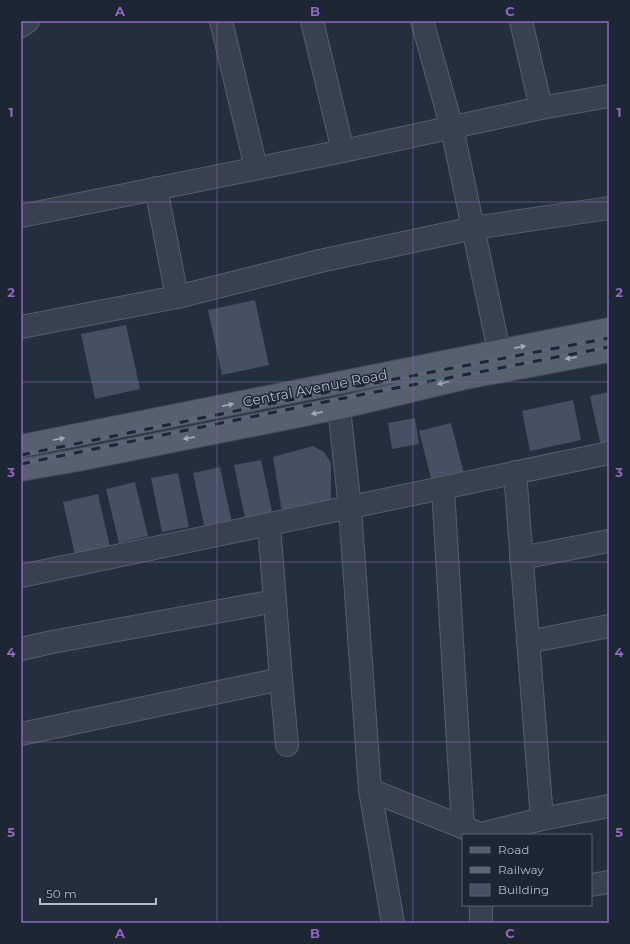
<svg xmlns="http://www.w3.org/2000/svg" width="630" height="944" viewBox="0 0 630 944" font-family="Montserrat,sans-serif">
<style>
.building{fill:#455162}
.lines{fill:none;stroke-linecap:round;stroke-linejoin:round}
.minor-casing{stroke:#565f6c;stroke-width:24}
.major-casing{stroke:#414a57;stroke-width:24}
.minor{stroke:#38414e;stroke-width:22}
.major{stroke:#56606e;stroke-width:22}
.rail-casing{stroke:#5a6575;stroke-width:4.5}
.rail{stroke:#1d2633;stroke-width:3;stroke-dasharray:9;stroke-linecap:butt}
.oneway{fill:#a1aab7}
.grid{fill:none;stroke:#9266c3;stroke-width:1;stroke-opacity:0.55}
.labels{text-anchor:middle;stroke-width:3;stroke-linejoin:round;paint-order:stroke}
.street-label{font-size:14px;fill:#b4bcc9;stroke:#1d2633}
.neatline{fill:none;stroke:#9266c3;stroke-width:1.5}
.grid-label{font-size:13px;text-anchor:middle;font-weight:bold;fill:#9266c3}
</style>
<rect width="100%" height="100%" fill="#242f3e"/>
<g class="building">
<path d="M255,300l14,65 -47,10 -14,-65z"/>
<path d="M126,325l14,64 -45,10 -14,-65z"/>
<path d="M609,392v58l-7,1 -12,-55z"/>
<path d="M573,400l8,40 -51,11 -8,-40z"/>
<path d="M415,418l4,26 -27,5 -4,-26z"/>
<path d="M451,423l13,51 -32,8 -13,-51z"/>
<path d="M313,446l11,6 7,11v39l-49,10 -9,-55z"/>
<path d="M261,460l12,56 -27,6 -12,-57z"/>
<path d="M220,467l12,56 -27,6 -12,-56z"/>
<path d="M178,473l11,54 -27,5 -11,-54z"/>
<path d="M135,482l13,54 -29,7 -13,-54z"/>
<path d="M98,494l13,57 -35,8 -13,-57z"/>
</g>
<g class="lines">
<g class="minor-casing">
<g id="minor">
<path d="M221,21l35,147"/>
<path d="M312,21l31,130"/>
<path d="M422,21l30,107 47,223"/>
<path d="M521,21l20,87"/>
<path d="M21,26l7,-5"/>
<path d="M156,188l21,109"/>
<path d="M21,216l322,-65 198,-43 68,-12"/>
<path d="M21,327l156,-30 143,-36 154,-33 135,-20"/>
<path d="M339,408l11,100 20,282 23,133"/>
<path d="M515,472l27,347"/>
<path d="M443,488l20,339"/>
<path d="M269,525l12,154 6,66"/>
<path d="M521,558l88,-17"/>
<path d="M21,576l588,-123"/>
<path d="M528,642l81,-16"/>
<path d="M21,649l31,-7 223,-41"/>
<path d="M21,734l260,-55"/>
<path d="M370,790l105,42"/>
<path d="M481,834l61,-15 67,-13"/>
<path d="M591,885l18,-3"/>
<path d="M481,905v18"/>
</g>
</g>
<g class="major-casing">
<g id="major">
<path d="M21,446l588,-117"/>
<path d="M21,470l57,-10 261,-52 126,-30 144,-27"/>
</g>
</g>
<use href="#minor" class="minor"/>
<use href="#major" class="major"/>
<g class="rail-casing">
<g id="rail">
<path d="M21,455l317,-65 271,-52"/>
<path d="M21,464l318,-65 270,-52"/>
</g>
</g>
<use href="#rail" class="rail"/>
</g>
<defs><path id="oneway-solid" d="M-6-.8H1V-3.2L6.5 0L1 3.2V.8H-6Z"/></defs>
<g class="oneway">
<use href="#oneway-solid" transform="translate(520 347) rotate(-11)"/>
<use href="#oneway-solid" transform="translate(571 358) rotate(169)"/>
<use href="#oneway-solid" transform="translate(443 383) rotate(167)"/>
<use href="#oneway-solid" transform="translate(228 405) rotate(-11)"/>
<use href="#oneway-solid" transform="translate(317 413) rotate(169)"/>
<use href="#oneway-solid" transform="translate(189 438) rotate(169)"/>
<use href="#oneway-solid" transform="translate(59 439) rotate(-11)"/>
</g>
<path class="grid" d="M217,21v902M413,21v902M21,202h588M21,382h588M21,562h588M21,742h588"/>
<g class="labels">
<g class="street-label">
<text transform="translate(315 388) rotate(-11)" y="5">Central Avenue Road</text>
</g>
</g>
<rect width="630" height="944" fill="none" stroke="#1d2633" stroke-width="44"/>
<rect x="462" y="834" width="130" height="72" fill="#1d2633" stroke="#59626f"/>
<rect x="470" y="847" width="20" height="6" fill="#56606e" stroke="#59626f"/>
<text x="498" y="854" font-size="12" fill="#b4bcc9">Road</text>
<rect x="470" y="867" width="20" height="6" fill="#5a6575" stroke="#59626f"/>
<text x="498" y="874" font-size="12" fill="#b4bcc9">Railway</text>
<rect x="470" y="884" width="20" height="12" fill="#455162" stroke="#59626f"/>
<text x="498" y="894" font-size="12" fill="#b4bcc9">Building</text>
<path d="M40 898v6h116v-6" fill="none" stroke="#b4bcc9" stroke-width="2"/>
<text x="46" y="898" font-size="12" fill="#b4bcc9" stroke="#1d2633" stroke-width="3" paint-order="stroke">50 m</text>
<rect x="22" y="22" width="586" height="900" class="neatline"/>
<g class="grid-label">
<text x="120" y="16">A</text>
<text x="315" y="16">B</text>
<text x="510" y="16">C</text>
<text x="11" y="117">1</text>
<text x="619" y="117">1</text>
<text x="11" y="297">2</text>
<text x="619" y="297">2</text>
<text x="11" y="477">3</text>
<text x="619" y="477">3</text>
<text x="11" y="657">4</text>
<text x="619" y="657">4</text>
<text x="11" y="837">5</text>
<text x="619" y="837">5</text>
<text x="120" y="938">A</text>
<text x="315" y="938">B</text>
<text x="510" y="938">C</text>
</g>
</svg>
